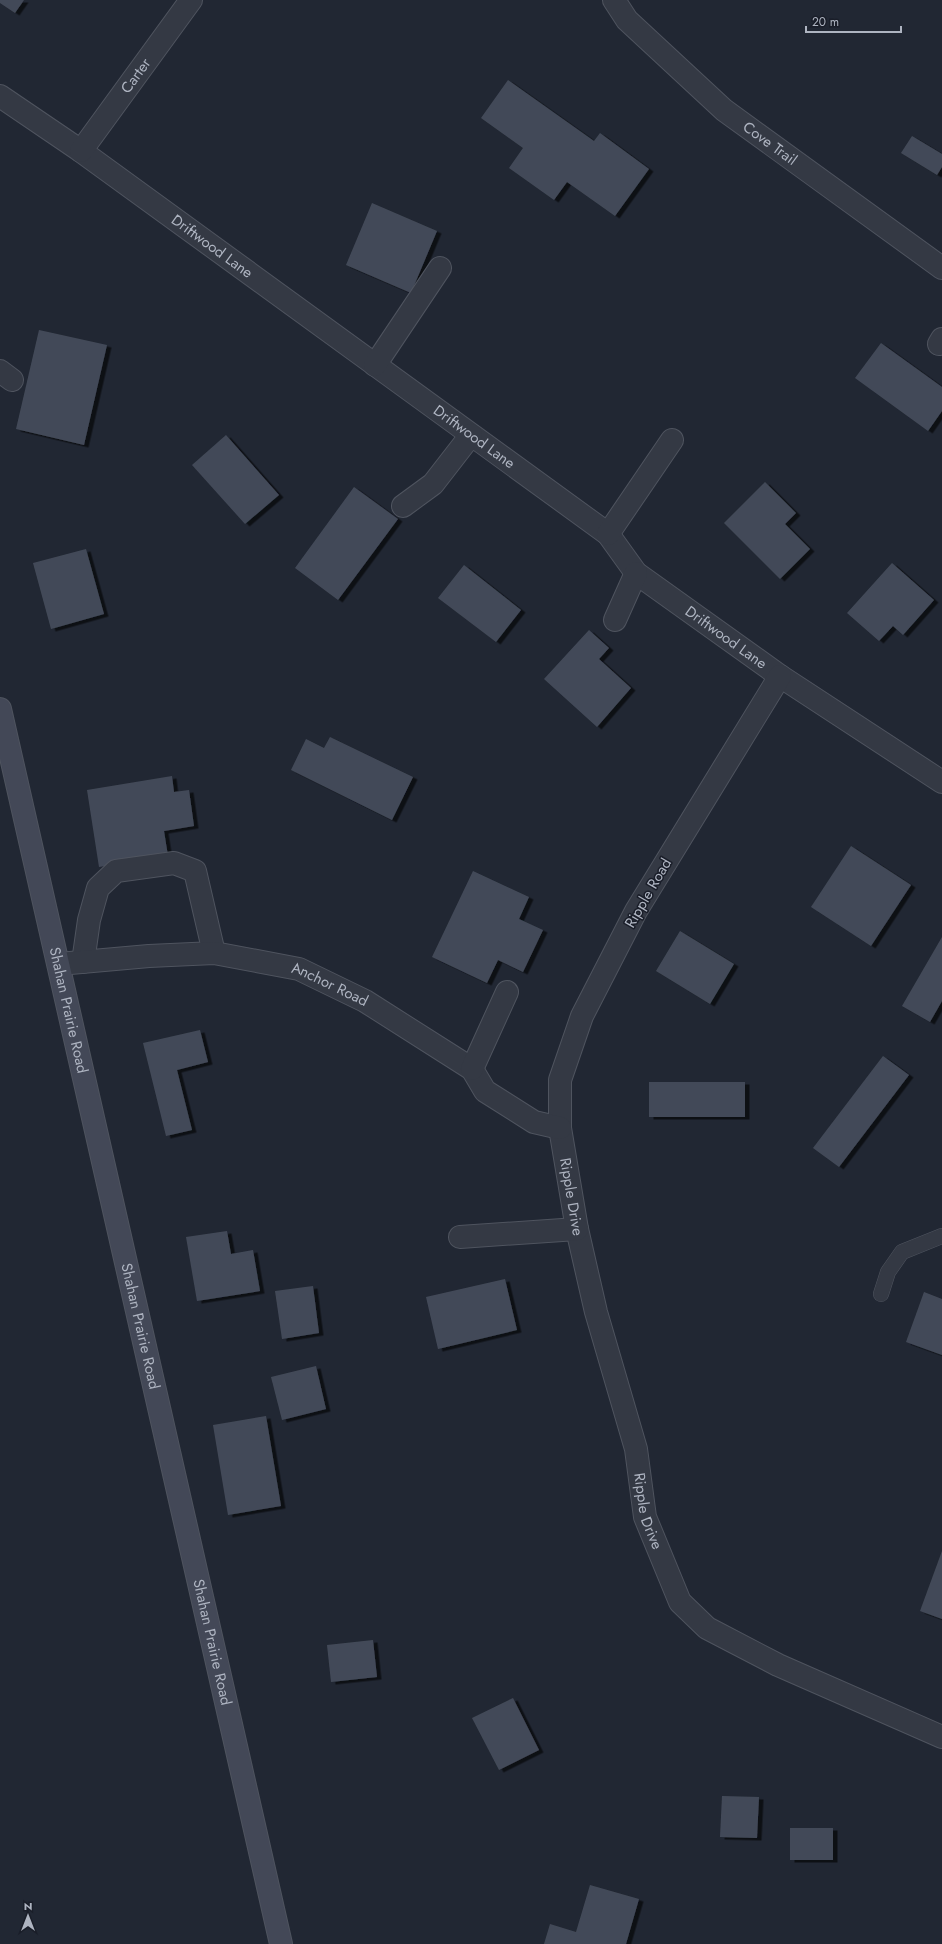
<svg xmlns="http://www.w3.org/2000/svg" width="942" height="1944" viewBox="0 0 942 1944" font-family="Jost,sans-serif">
<style>
.building{fill:#434a58;filter:url(#shadow)}
.lines{fill:none;stroke-linecap:round;stroke-linejoin:round}
.lane-casing{stroke:#4f545f;stroke-width:16}
.street-casing{stroke:#4f545f;stroke-width:24}
.secondary-casing{stroke:#4f545f;stroke-width:24}
.lane{stroke:#343944;stroke-width:15}
.street{stroke:#343944;stroke-width:22}
.secondary{stroke:#434857;stroke-width:22}
.labels{text-anchor:middle;stroke-width:3;stroke-linejoin:round;paint-order:stroke}
.street-label{font-size:15px;fill:#aeb4c1;stroke:#1a1e29}
</style>
<defs>
<filter id="shadow"><feDropShadow dx="4.5" dy="2.5" stdDeviation="0" flood-color="#0009"/></filter>
</defs>
<rect width="100%" height="100%" fill="#212733"/>
<g class="building">
<path d="M0,0h24l-9,13 -15,-10z"/>
<path d="M508,80l86,61 6,-8 49,36 -34,47 -48,-34 -13,18 -45,-32 14,-20 -42,-30z"/>
<path d="M912,136l30,18v13l-5,8 -36,-22z"/>
<path d="M372,203l65,28 -26,62 -65,-28z"/>
<path d="M39,330l68,15 -23,100 -68,-16z"/>
<path d="M881,343l61,44v24l-14,20 -73,-53z"/>
<path d="M226,435l53,60 -34,29 -53,-59z"/>
<path d="M765,482l31,31 -11,11 25,25 -30,30 -56,-56z"/>
<path d="M354,487l44,32 -60,81 -43,-32z"/>
<path d="M86,549l18,65 -53,15 -18,-66z"/>
<path d="M892,563l42,37 -31,35 -10,-9 -14,15 -32,-28z"/>
<path d="M464,565l57,45 -25,32 -58,-44z"/>
<path d="M589,630l20,18 -10,11 32,29 -34,39 -53,-48z"/>
<path d="M330,737l83,40 -21,43 -101,-50 15,-31 18,9z"/>
<path d="M172,776l2,16 15,-2 5,36 -30,5 4,25 -69,11 -12,-77z"/>
<path d="M851,846l60,39 -40,61 -60,-39z"/>
<path d="M473,871l56,26 -10,22 24,11 -20,42 -25,-12 -11,23 -55,-26z"/>
<path d="M680,931l54,33 -24,40 -54,-33z"/>
<path d="M942,937v64l-12,21 -28,-16z"/>
<path d="M200,1030l8,32 -31,8 15,60 -26,6 -23,-93z"/>
<path d="M883,1056l26,19 -70,92 -26,-19z"/>
<rect x="649" y="1082" width="96" height="35"/>
<path d="M227,1231l4,23 22,-4 7,41 -63,10 -11,-64z"/>
<path d="M505,1279l12,51 -79,19 -12,-52z"/>
<path d="M313,1286l6,47 -37,6 -7,-48z"/>
<path d="M924,1292l18,7v56l-36,-13z"/>
<path d="M316,1366l10,43 -44,11 -11,-43z"/>
<path d="M266,1416l15,90 -53,9 -15,-90z"/>
<path d="M942,1551v68l-22,-8z"/>
<path d="M373,1640l4,37 -46,5 -4,-37z"/>
<path d="M513,1698l26,52 -40,20 -27,-52z"/>
<path d="M722,1796l37,1 -2,41 -37,-1z"/>
<rect x="790" y="1828" width="43" height="32"/>
<path d="M590,1885l49,14 -13,45h-82l6,-20 26,8z"/>
</g>
<g class="lines">
<g class="lane-casing">
<path id="lane" d="M881,1294l7,-22 14,-20 40,-16"/>
</g>
<g class="street-casing">
<g id="street">
<path id="s1" d="M614,0l13,20 97,90 218,158"/>
<path id="s2" d="M0,96l81,55 527,383 28,39 144,103 162,106"/>
<path id="s3" d="M81,151l110,-151"/>
<path d="M939,344l3,-5"/>
<path d="M375,365l65,-97"/>
<path d="M0,371l12,9"/>
<path d="M403,506l30,-22 38,-49"/>
<path d="M608,534l64,-94"/>
<path d="M615,620l21,-47"/>
<path id="s4" d="M780,676l-144,235 -54,105 -22,64v48l17,101 19,83 40,137 9,68 35,85 27,26 71,37 164,72"/>
<path d="M83,962l6,-42 9,-32 18,-17 58,-8 21,8 19,82"/>
<path id="s5" d="M59,964l90,-8 65,-3 85,16 66,32 107,68 13,22 49,31 26,6"/>
<path d="M472,1069l35,-77"/>
<path d="M460,1237l117,-8"/>
</g>
</g>
<g class="secondary-casing">
<g id="secondary">
<path id="s6" d="M0,709l281,1235"/>
</g>
</g>
<use href="#lane" class="lane"/>
<use href="#street" class="street"/>
<use href="#secondary" class="secondary"/>
</g>
<g class="labels">
<g class="street-label">
<text dy="5" stroke="none"><textPath href="#s3" startOffset="93">Carter</textPath></text>
<text dy="5" stroke="none"><textPath href="#s1" startOffset="213">Cove Trail</textPath></text>
<text dy="5" stroke="none"><textPath href="#s2" startOffset="260">Driftwood Lane</textPath></text>
<text dy="5" stroke="none"><textPath href="#s2" startOffset="584">Driftwood Lane</textPath></text>
<text dy="5" stroke="none"><textPath href="#s2" startOffset="908">Driftwood Lane</textPath></text>
<text transform="translate(648 893) rotate(-60)" y="5">Ripple Road</text>
<text dy="5" stroke="none"><textPath href="#s5" startOffset="276">Anchor Road</textPath></text>
<text dy="5" stroke="none"><textPath href="#s6" startOffset="309">Shahan Prairie Road</textPath></text>
<text dy="5" stroke="none"><textPath href="#s4" startOffset="579">Ripple Drive</textPath></text>
<text dy="5" stroke="none"><textPath href="#s6" startOffset="633">Shahan Prairie Road</textPath></text>
<text dy="5" stroke="none"><textPath href="#s4" startOffset="903">Ripple Drive</textPath></text>
<text dy="5" stroke="none"><textPath href="#s6" startOffset="957">Shahan Prairie Road</textPath></text>
</g>
</g>
<g transform="translate(28 1916)" stroke="#1a1e29" stroke-width="3" paint-order="stroke">
<path d="M0-3L7 15L0 10L-7 15Z" fill="#aeb4c1"/>
<text y="-6" font-size="11" font-weight="bold" text-anchor="middle" fill="#aeb4c1">N</text>
</g>
<path d="M806 26v6h95v-6" fill="none" stroke="#aeb4c1" stroke-width="2"/>
<text x="812" y="26" font-size="12" fill="#aeb4c1" stroke="#1a1e29" stroke-width="3" paint-order="stroke">20 m</text>
</svg>
